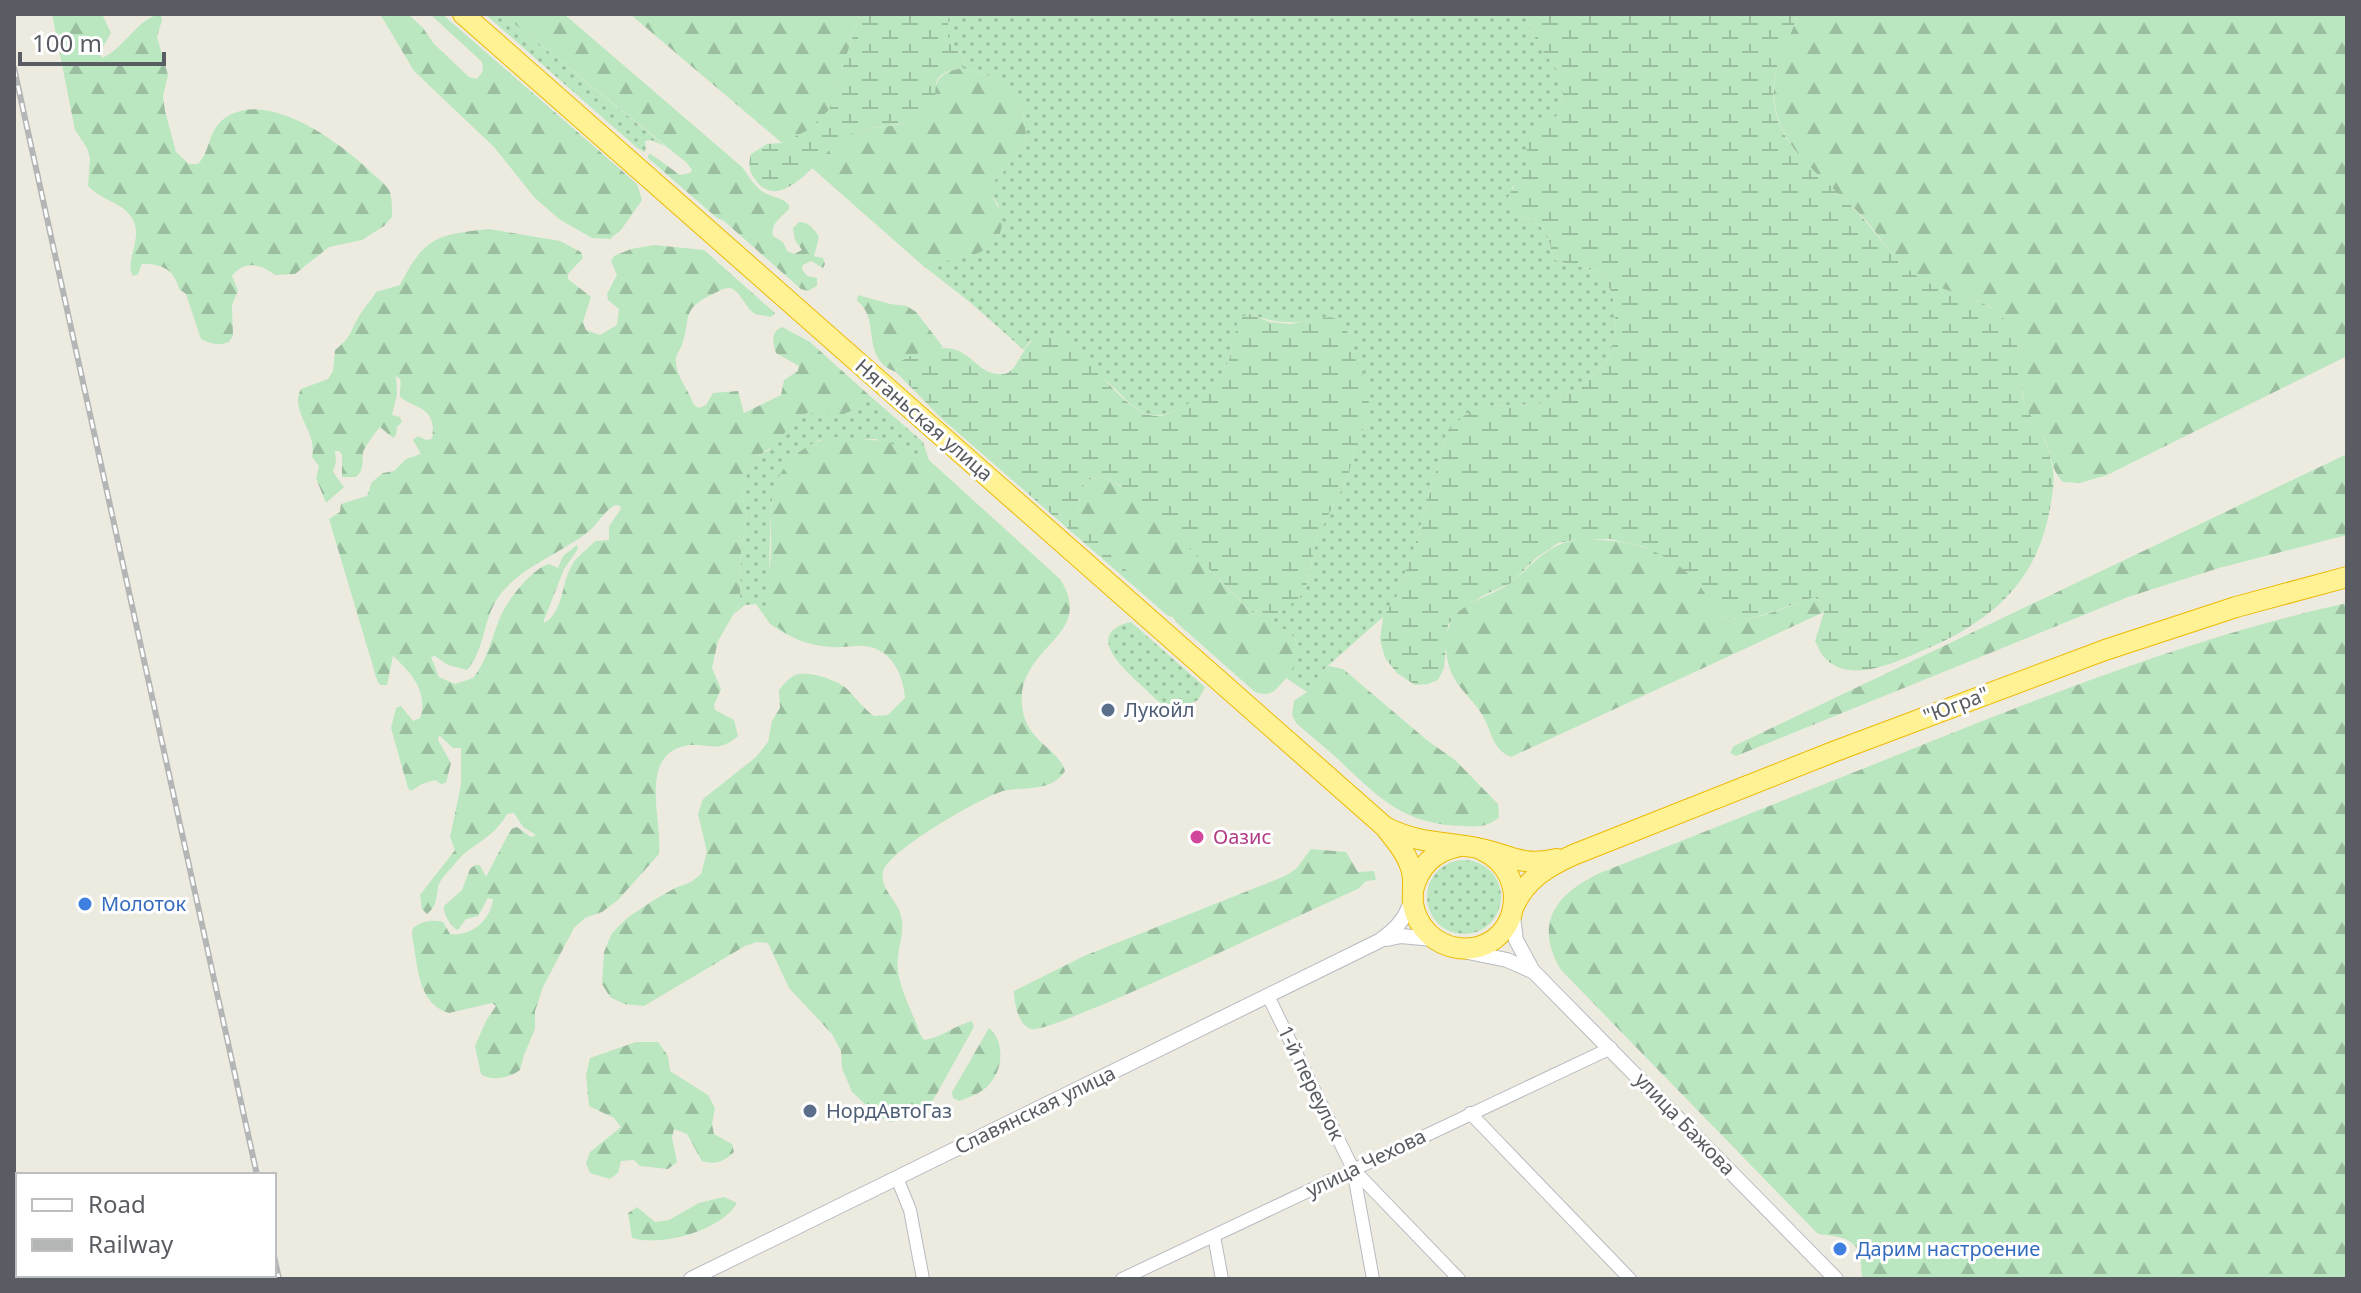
<svg xmlns="http://www.w3.org/2000/svg" width="2361" height="1293" viewBox="0 0 2361 1293" font-family="'Noto Sans',sans-serif">
<style>
.grass{fill:url(#grass-dots)}
.forest{fill:url(#forest-firs);fill-rule:evenodd}
.wetland{fill:url(#wetland-marsh)}
.lines{fill:none;stroke-linecap:round;stroke-linejoin:round}
.minor-casing{stroke:#b8bac0;stroke-width:14}
.tertiary-casing{stroke:#b8bac0;stroke-width:16}
.trunk-casing{stroke:#edb900;stroke-width:22}
.minor{stroke:#fff;stroke-width:12}
.tertiary{stroke:#fff;stroke-width:14}
.trunk{stroke:#fff294;stroke-width:20}
.rail-casing{stroke:#b4b5b5;stroke-width:6}
.rail{stroke:#fff;stroke-width:3;stroke-dasharray:9;stroke-linecap:butt}
.service-dot{fill:#5c6f8a;stroke:#fff;stroke-width:3}
.hotel-dot{fill:#d1479c;stroke:#fff;stroke-width:3}
.shop-dot{fill:#3f7fe0;stroke:#fff;stroke-width:3}
.labels{text-anchor:middle;stroke-width:6;stroke-linejoin:round;paint-order:stroke}
.street-label{font-size:20px;fill:#595c62;stroke:#fff}
.service-label{font-size:20px;fill:#4e5e75;stroke:#fff;text-anchor:start}
.hotel-label{font-size:20px;fill:#b23c85;stroke:#fff;text-anchor:start}
.shop-label{font-size:20px;fill:#366cbe;stroke:#fff;text-anchor:start}
</style>
<defs>
<pattern id="grass-dots" width="8" height="8" patternUnits="userSpaceOnUse" patternTransform="scale(2)"><rect width="8" height="8" fill="#bae7bf"/><path d="M2 2h.1M6 6h.1" fill="none" stroke="#9abe9f" stroke-width="1.8" stroke-linecap="round"/></pattern>
<pattern id="forest-firs" width="22" height="20" patternUnits="userSpaceOnUse" patternTransform="scale(2)"><rect width="22" height="20" fill="#bae7bf"/><path d="M5 1l3.5 6h-7zM16 11l3.5 6h-7z" fill="#9abe9f"/></pattern>
<pattern id="wetland-marsh" width="20" height="14" patternUnits="userSpaceOnUse" patternTransform="scale(2)"><rect width="20" height="14" fill="#bae7bf"/><path d="M1 5h8M5 5V1M11 12h8M15 12V8" fill="none" stroke="#9abe9f"/></pattern>
</defs>
<rect width="100%" height="100%" fill="#edebe0"/>
<g class="grass">
<path d="M485,14h17l163,132 -14,-6 -6,1 1,9 -2,2 -9,-6z"/>
<path d="M948,14h578c3,8 5,16 9,24 18,34 39,34 22,78l-17,9 -14,51 -14,12 2,26c13,5 26,8 33,21 4,8 3,17 8,25l45,12 13,22 3,34 -7,30 -19,21 -21,14 -31,11 -48,2 -43,25 -30,108 -20,57 -14,21 -61,54 -15,21 -21,-14c32,-50 -7,-44 -37,-68l22,4 35,-27 11,-50 31,-60 7,-30 12,-26 -19,-88 -18,-16c-30,7 -52,8 -80,-3l-11,4c-10,45 -11,68 -57,90 -9,4 -20,9 -30,7 -21,-4 -33,-26 -50,-37 -21,-15 -48,-25 -72,-38l-6,10 -53,-47 -50,-39 50,-8 28,-50 -9,-14 -1,-7 12,-10 26,-35 -6,-37 -31,-27 -28,-8 4,-9 -18,-17z"/>
<path d="M869,395l54,47 6,18 -53,-21 -57,1 -23,14 -25,49 -3,107 11,17 8,8 -17,-11 -14,-20 -11,1 -11,9 6,-11 1,-52 6,-35 -5,-22 6,-26 8,-10 13,-8 25,-31 13,-6 62,-13z"/>
<path d="M1131,622l74,65 -7,13c-10,5 -20,9 -31,6 -9,-3 -17,-13 -25,-20 -17,-16 -60,-53 -11,-64z"/>
<circle cx="1464" cy="897" r="37"/>
</g>
<g class="forest">
<path d="M52,14h50l9,19 -11,19 2,6c22,-9 35,-40 59,-44l1,6 -5,17 11,38 -5,21 2,15 11,41 13,12h9c15,-16 8,-38 34,-50 42,-21 112,31 141,60 5,5 14,11 17,18 2,7 2,17 2,25l-8,9 -22,14 -33,7 -34,27 -20,1c-14,-11 -31,-15 -43,1l6,15 -6,14 1,31 -4,6c-10,4 -18,2 -28,-3l-15,-45 -7,-5c-4,-19 -18,-26 -37,-25l-4,10 -5,2c-9,-15 10,-36 0,-56 -9,-18 -30,-18 -45,-34l2,-28 -3,-10 -12,-18z"/>
<path d="M380,14h28l15,14 11,16 35,33 8,2 6,-8 -1,-9 -52,-48h12l195,170 5,16 -21,30 -11,9 -18,-1 -33,-19 -25,-22 -40,-50 -80,-76z"/>
<path d="M502,14h62l178,153c6,8 13,21 23,26 9,5 17,4 24,12v4c-8,9 -19,14 -16,27l10,6 4,9 7,3 8,-4 -7,-10 -2,-12 6,-6c10,0 15,7 20,15l-5,19 9,2 2,6 -2,4 -12,-7 -8,4 -1,4 5,7 10,2v8l-9,5 -7,-2 -77,-68 -7,-3 -69,-60v-3l3,-1 29,21 10,-2 2,-3 -5,-7z"/>
<path d="M630,14h230l-31,96 -20,20 -27,13z"/>
<path d="M1797,14h550v342l-240,119 -27,8 -17,-1c-14,-15 -12,-32 -21,-49 -7,-13 -18,-22 -19,-38 -3,-28 0,-51 -19,-75 -19,-25 -56,-25 -81,-40 -31,-18 -42,-46 -67,-70 -42,-40 -93,-72 -80,-139 4,-21 17,-37 21,-57z"/>
<path d="M962,68l28,8 31,27 6,37 -26,35 -12,10c1,13 12,21 13,35 1,39 -53,40 -81,44l-109,-96c11,-11 23,-27 37,-34 21,-9 47,-5 68,-15 31,-16 1,-43 45,-51z"/>
<path d="M489,229l71,12 21,11 2,6 -15,16v5l23,18 -8,25 3,8 14,5 17,-10 2,-16 -11,-9 -1,-6 10,-19 -6,-14 3,-5 17,-7 23,-4 50,5 71,63 -4,4 -16,-3 -5,-4 -12,-17 -7,-5c-8,0 -10,2 -18,6 -32,15 -22,23 -31,51 -3,7 -7,10 -6,18 1,14 13,28 18,42l5,3 7,-3 7,-12 25,-2 6,22 37,-18 3,-15 14,-9 1,-5 -23,-13c-3,-10 -6,-21 6,-26l28,15 59,53v5l-7,7 -19,7 -36,-1 -12,6 -17,23 -22,16 -8,10 -6,26 5,22 -6,35 -1,52 -22,38 -6,27 9,21 -7,16 1,5 19,10 4,16c-20,17 -26,8 -47,9 -55,5 -28,76 -32,109l-41,46 -16,12 -17,6 -11,10 -31,59 -8,24v18l-11,26 -4,15c-10,8 -29,12 -39,4l-6,-28 11,-25 10,-15 -4,-3 -43,10c-29,-8 -31,-42 -35,-66 -1,-7 -3,-11 -1,-19 8,-7 20,-9 30,-6l7,12c21,3 41,-14 43,-35l-5,-1 -10,18 -12,3 -8,11c-7,-3 -15,-16 -14,-24l18,-16 8,-21 5,-4h5l6,12 25,-48 6,-2 14,10 5,-2 -13,-8 -9,-14 -7,1c-16,28 -37,29 -54,52 -5,6 -13,13 -15,21 -2,12 -1,19 -11,27l-5,-5 -2,-14 35,-45 -5,-13 11,-52v-37h-8l-14,-13 -1,5 13,23 -5,20 -5,1 -6,-4 -13,4 -11,7 -3,-3 -17,-60 5,-20 5,-2 12,15 7,-3c9,-25 -9,-46 -27,-62l-6,29h-7l-3,-5 -48,-161 11,-7 1,-8 26,-8 5,-14 11,-9 11,-2 12,-12 15,-5 -8,-14 5,-4 8,4 6,-1c5,-31 -13,-29 -31,-41 -3,-6 1,-12 -1,-19l-4,-3 1,18 -5,21 8,2 2,5 -5,5 -1,8 -3,3 -13,-11c-3,3 -17,22 -17,26 -1,11 1,17 -7,24h-14v-22l-3,-4h-4l1,11 -3,10 11,15 -18,16 -10,-25 3,-12 -7,-9c6,-26 -23,-45 -11,-68l27,-10 5,-8 2,-21c20,-16 14,-19 26,-37 5,-8 10,-12 15,-21l24,-7c25,-49 37,-50 89,-56zM616,505l4,1 1,3 -12,17v14l-14,1c-7,8 -18,15 -23,24 -11,18 -8,47 -28,58v-3l20,-51 14,-20 -1,-4 -14,11 -5,12 -9,-4c-17,4 -44,39 -50,56 -8,20 -12,41 -26,58l-18,6 -16,-7 -8,-20 4,-1 13,9 19,5c18,-20 16,-52 32,-74 22,-30 62,-42 90,-65 10,-8 15,-21 27,-26z"/>
<path d="M858,295l32,9 17,2 9,6 27,35 -36,11 -10,9 -1,5c-37,-14 -14,-53 -39,-71z"/>
<path d="M832,437l54,4 43,19 131,119c37,58 -43,66 -38,126 3,37 35,41 43,66 -14,22 -41,15 -62,20 -21,6 -116,60 -120,81 -3,15 11,26 16,38 9,21 -4,40 -1,61 2,19 16,44 22,63l4,6c17,-2 31,-15 48,-19l2,6 -47,84 -14,7 -23,4 -12,-6 -26,-24 -10,-24 -1,-17 -9,-17 -43,-46 -21,-45 -11,-1 -12,4 -101,60 -20,-2 -14,-7 -8,-13 2,-32 8,-19 15,-15 27,-18 21,-12 16,-6 10,-8 6,-22 -9,-38 5,-15 53,-42 12,-15 4,-21 8,-13 -1,-18c5,-6 12,-15 20,-16 14,-2 38,6 48,15 9,9 16,19 27,27l14,-1 17,-17c-2,-24 -13,-49 -41,-52 -10,-1 -21,2 -31,1 -24,-1 -59,-11 -65,-38 -4,-16 2,-38 3,-55 1,-21 -2,-41 2,-61 7,-30 31,-50 59,-56z"/>
<path d="M2347,454v81l-128,33 -91,29 -392,159 -6,-3 4,-7z"/>
<path d="M1101,477c57,23 101,88 145,130 15,14 47,19 52,39 3,14 -11,33 -21,42 -6,7 -13,7 -22,4l-79,-70 -3,-5 1,-5c-24,-21 -96,-77 -96,-108 0,-9 4,-17 9,-24z"/>
<path d="M1578,539c44,0 89,7 119,42 9,11 17,24 25,36 30,8 63,-10 91,-20l10,6 1,9 -313,145c-20,-8 -19,-28 -30,-44 -8,-13 -23,-25 -29,-39 -9,-20 -9,-49 7,-63 16,-13 38,-17 54,-30 24,-20 32,-35 65,-42z"/>
<path d="M2347,603v676h-484c-3,-9 -1,-18 -4,-26 -6,-17 -26,-17 -41,-19l-257,-264c-28,-47 -5,-76 39,-97 109,-43 218,-86 327,-130 138,-55 275,-108 420,-140z"/>
<path d="M1329,666l14,3 85,72 27,19 43,44 1,13c-11,10 -22,10 -35,9 -59,-1 -84,-27 -124,-65 -14,-13 -29,-25 -43,-37l-5,-9 2,-14 13,-9 15,-21z"/>
<path d="M1311,849l35,3 12,20 16,-1 2,9 -10,1 -8,8c-40,17 -307,146 -327,140 -13,-4 -17,-27 -17,-38l70,-35 201,-80 11,-7z"/>
<path d="M989,1028c18,15 14,48 -6,62 -7,5 -16,8 -24,11l-6,-3 -1,-6z"/>
<path d="M636,1042h22l10,14 2,15 38,24 7,13 -3,16 2,10 18,10 2,8c-10,10 -19,13 -32,9l-15,-27 -13,-5 -2,9 5,24 -9,7 -28,-3 -6,-6 -13,1 -3,12 -8,6 -20,-6 -4,-10 4,-11 31,-25 -7,-9 -25,-12 -3,-31 4,-17z"/>
<path d="M724,1197l13,6c-16,28 -76,44 -105,35l-4,-25 9,-6 18,15 14,-2 30,-17z"/>
</g>
<g class="wetland">
<path d="M860,14h88v28l18,17 -4,9c-43,7 -16,26 -33,44 -18,18 -62,11 -83,24 -24,14 -64,84 -92,42 -6,-8 -5,-15 -3,-24l16,-10 15,-1 26,-13 21,-20z"/>
<path d="M1526,14h271c-4,20 -16,36 -21,56 -15,72 43,100 83,144 21,23 36,48 62,65 26,15 60,16 82,39 12,13 18,38 20,56 1,8 -2,16 0,24 3,15 14,24 20,37 4,11 8,24 10,35 2,15 -2,33 -5,48 -15,68 -61,105 -122,131 -28,12 -77,37 -102,8 -4,-4 -6,-11 -9,-16l9,-29 -1,-9 -9,-6c-30,9 -62,28 -92,20l-26,-36 -21,-19 -30,-15 -35,-8h-32l-20,4 -22,15 -25,25 -27,12 -25,16 -11,14 -4,43 -6,12 -10,4 -13,1 -18,-12 -12,-15 -5,-18 3,-23 14,-21 20,-57 30,-108 19,-17 24,-8 48,-2 31,-11 21,-14 19,-21 7,-30 -3,-34 -13,-22 -45,-12c-5,-8 -4,-17 -8,-25 -7,-13 -20,-16 -33,-21l-7,-14c13,-31 25,-15 19,-57l14,-18 17,-9c17,-44 -4,-44 -22,-78 -4,-8 -6,-16 -9,-24z"/>
<path d="M1250,314l20,8 20,2 40,-7 9,3 9,13 5,21 13,27 3,18 -2,22 -12,26 -7,30 -31,60 -11,50 -6,10 -19,15 -10,2 -22,-4 -86,-89 -44,-36 -18,-8 -14,3c-5,7 -9,15 -9,24 0,31 73,87 96,108l-1,5 -5,-1 -228,-199 -44,-45 2,-9c16,-10 44,-21 63,-11 16,9 21,23 42,22 21,-1 20,-59 65,-34 8,4 15,15 21,22 14,16 43,52 66,54 13,1 28,-9 39,-16 36,-22 37,-43 44,-82z"/>
</g>
<g class="lines">
<g class="minor-casing">
<g id="minor">
<path d="M1268,996l85,173 20,110"/>
<path d="M1470,1113l160,166"/>
<path d="M1353,1169l106,110"/>
<path d="M897,1178l13,32 13,69"/>
<path d="M1214,1236l8,43"/>
<path d="M1122,1279l489,-231"/>
</g>
</g>
<g class="tertiary-casing">
<g id="tertiary">
<path d="M1513,916l3,24 17,31 303,308"/>
<path d="M1387,939l14,-3 32,3"/>
<path d="M1468,952l39,8 25,11"/>
<path d="M691,1279l688,-338c16,-11 26,-21 32,-40"/>
</g>
</g>
<g class="trunk-casing">
<g id="trunk">
<path d="M463,14l922,813c10,13 21,25 26,41 4,12 1,24 2,36 4,23 22,41 45,44 59,7 78,-73 24,-98"/>
<path d="M1387,828c28,14 54,14 85,19 34,5 46,21 85,12"/>
<path d="M1413,890c6,-23 20,-38 43,-43"/>
<path d="M1514,906c12,-27 33,-39 59,-51l260,-103 272,-102 131,-43 111,-30"/>
</g>
</g>
<use href="#minor" class="minor"/>
<use href="#tertiary" class="tertiary"/>
<use href="#trunk" class="trunk"/>
<g class="rail-casing">
<g id="rail">
<path d="M14,68l243,1107"/>
<path d="M274,1256l5,23"/>
</g>
</g>
<use href="#rail" class="rail"/>
</g>
<g class="service-dot">
<circle cx="1108" cy="710" r="8"/>
<circle cx="810" cy="1111" r="8"/>
</g>
<circle class="hotel-dot" cx="1197" cy="837" r="8"/>
<g class="shop-dot">
<circle cx="85" cy="904" r="8"/>
<circle cx="1840" cy="1249" r="8"/>
</g>
<g class="labels">
<g class="street-label">
<text transform="translate(924 420) rotate(41)" y="7">Няганьская улица</text>
<text transform="translate(1956 705) rotate(-21)" y="7">"Югра"</text>
<text transform="translate(1311 1083) rotate(64)" y="7">1-й переулок</text>
<text transform="translate(1035 1110) rotate(-26)" y="7">Славянская улица</text>
<text transform="translate(1685 1124) rotate(46)" y="7">улица Бажова</text>
<text transform="translate(1366 1163) rotate(-26)" y="7">улица Чехова</text>
</g>
<g class="service-label">
<text x="1124" y="717">Лукойл</text>
<text x="826" y="1118">НордАвтоГаз</text>
</g>
<g class="hotel-label">
<text x="1213" y="844">Оазис</text>
</g>
<g class="shop-label">
<text x="101" y="911">Молоток</text>
<text x="1856" y="1256">Дарим настроение</text>
</g>
</g>
<rect width="2361" height="1293" fill="none" stroke="#595c62" stroke-width="32"/>
<rect x="16" y="1173" width="260" height="104" fill="#ffffff" stroke="#bdbec0" stroke-width="2"/>
<rect x="32" y="1199" width="40" height="12" fill="#ffffff" stroke="#bdbec0" stroke-width="2"/>
<text x="88" y="1213" font-size="24" fill="#595c62">Road</text>
<rect x="32" y="1239" width="40" height="12" fill="#b4b5b5" stroke="#bdbec0" stroke-width="2"/>
<text x="88" y="1253" font-size="24" fill="#595c62">Railway</text>
<path d="M20 52v12h144v-12" fill="none" stroke="#595c62" stroke-width="4"/>
<text x="32" y="52" font-size="24" fill="#595c62" stroke="#ffffff" stroke-width="6" paint-order="stroke">100 m</text>
</svg>
